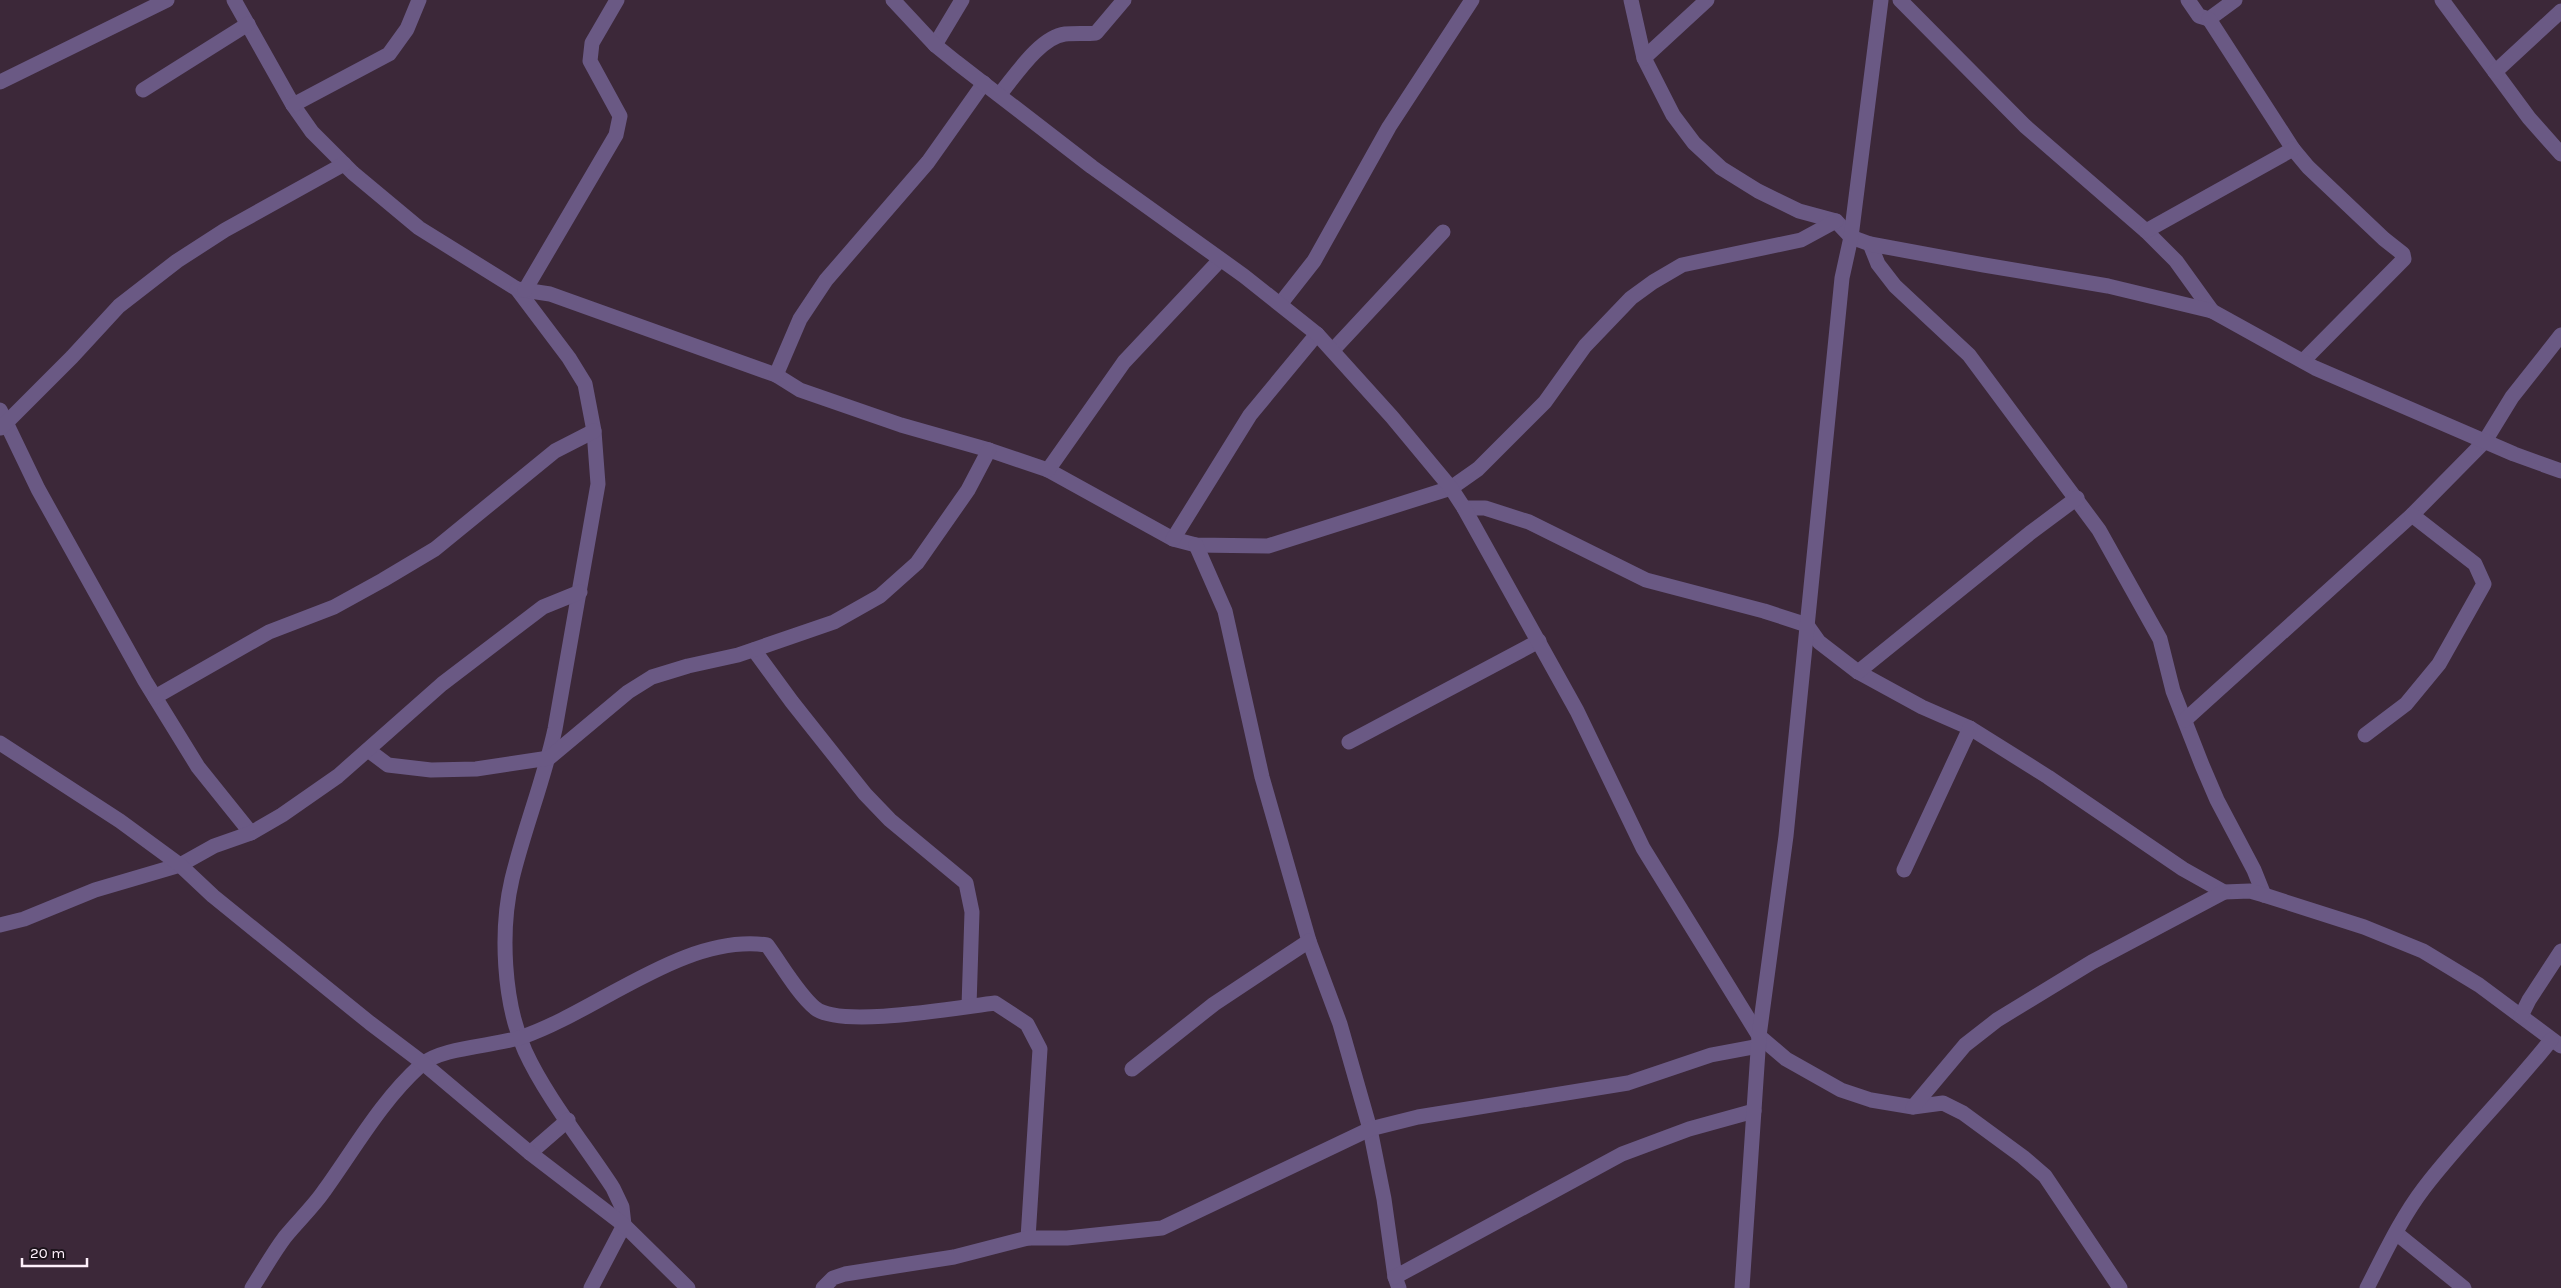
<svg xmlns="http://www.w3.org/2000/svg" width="2561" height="1288" viewBox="0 0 2561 1288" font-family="Karla,sans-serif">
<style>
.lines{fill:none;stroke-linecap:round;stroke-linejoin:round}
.minor{stroke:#6a5984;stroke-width:15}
.tertiary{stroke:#6a5984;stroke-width:15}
</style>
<rect width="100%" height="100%" fill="#3c2839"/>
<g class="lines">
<g class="minor">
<path d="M234,0l59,105 19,27 41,41 66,55 98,61 52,69 16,26 9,47 4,53 -43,245c-11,51 -31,100 -43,150 -12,51 -9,123 13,172 21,46 60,94 88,137l9,19 2,18 -33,63"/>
<path d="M1631,0l13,58 29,57 21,28 27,25 37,23 41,20 37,10 15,16"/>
<path d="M1900,0l125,126 121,105 30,30 36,50"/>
<path d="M2188,0l11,16 10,3 26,-19"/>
<path d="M2442,0l87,118 32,36"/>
<path d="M2209,19l84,130 15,18 76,72 19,15 1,5 -101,102"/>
<path d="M935,45l27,-45"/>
<path d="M1644,58l63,-58"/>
<path d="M2495,72l66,-61"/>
<path d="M0,82l167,-82"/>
<path d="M143,90l105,-66"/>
<path d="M1000,94c15,-18 40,-57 65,-60 10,-1 21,0 31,-1l28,-33"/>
<path d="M293,105l96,-51 18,-25 12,-29"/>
<path d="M2146,231l147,-82"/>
<path d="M1870,244l8,20 17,22 74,69 130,175 61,109 13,52 29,74 15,35 37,70 10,25"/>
<path d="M517,289l33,5 226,81 24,15 101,35 88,25 59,20 125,69 23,6 72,1 183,-58 27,-19 67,-67 40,-56 46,-48 22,-16 29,-17 119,-25 35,-19"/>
<path d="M525,290l91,-155 4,-19 -30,-55 2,-18 25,-43"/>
<path d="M1281,303l33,-42 75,-134 83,-127"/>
<path d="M1333,350l110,-118"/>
<path d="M776,375l24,-56 26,-39 102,-118 56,-79"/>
<path d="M0,410l38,79 107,192 53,86 53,66"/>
<path d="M1,428l71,-71 47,-51 58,-45 48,-31 119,-66"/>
<path d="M1048,470l76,-108 96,-102"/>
<path d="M1464,508h21l44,14 117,58 118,31 43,14 12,17 39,30 64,35 48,21 78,49 135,92 41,23 26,-1 14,4 100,32 59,24 56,34 82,61"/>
<path d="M1173,539l77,-124 67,-81"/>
<path d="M1196,545l29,66 37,166 47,164 31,83 30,105 14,70 11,78 4,11"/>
<path d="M754,650l38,52 73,92 25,26 76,63 6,29 -3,94"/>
<path d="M1858,672l172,-139 47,-35"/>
<path d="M155,697l114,-65 65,-25 49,-27 52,-31 120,-98 39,-20"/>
<path d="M2185,720l227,-205 73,-74 27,-44 49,-62"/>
<path d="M2365,735l41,-31 33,-40 45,-80 -9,-20 -63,-49"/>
<path d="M1349,742l190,-101"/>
<path d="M368,750l20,15 43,5 45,-1 73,-11 79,-66 24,-15 36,-11 50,-11 96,-33 46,-26 37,-33 51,-73 21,-40"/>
<path d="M1904,870l66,-142"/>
<path d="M0,925l24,-6 71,-29 85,-25 34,-19 37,-13 31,-18 56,-39 104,-92 101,-77 37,-15"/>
<path d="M2521,1016l8,-16 32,-49"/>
<path d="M1759,1036l27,23 55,31 30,10 42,7 30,-4 20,10 60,44 22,19 75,112"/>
<path d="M1132,1069l82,-65 95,-63"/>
<path d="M1913,1107l52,-62 32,-25 95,-58 132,-70"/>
<path d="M530,1153l38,-33"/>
<path d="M2396,1233l68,55"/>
<path d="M1395,1277l227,-123 67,-25 65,-18"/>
<path d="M252,1288c11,-17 21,-35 33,-51 13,-16 28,-30 39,-46 31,-43 57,-90 97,-126 20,-18 75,-19 101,-28 76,-26 163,-104 245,-92 14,19 31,49 48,63 24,21 146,-1 180,-5l32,21 13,25 -12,189"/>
<path d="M823,1288l10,-10 12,-4 109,-17 74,-19h39l95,-10 208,-99 48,-12 210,-34 83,-28 48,-9"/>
<path d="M2367,1288c17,-33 34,-70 57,-100 39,-51 86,-96 127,-148"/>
</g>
<g class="tertiary">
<path d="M893,0l42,45 21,17 136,105 152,109 73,58 75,83 59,71 13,20 113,203 66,137 116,188"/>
<path d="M1851,237l19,7 114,21 124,21 104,25 103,57 199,86 47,17"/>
<path d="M0,743l120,78 60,44 33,31 157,127 53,40 107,90 94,72 64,63"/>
<path d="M1742,1288l17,-252 27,-200 56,-558 9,-41 30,-237"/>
</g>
</g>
<path d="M22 1258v8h65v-8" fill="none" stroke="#fef0fb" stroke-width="2.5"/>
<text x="30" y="1258" font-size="15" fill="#fef0fb" stroke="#1d141c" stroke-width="4" paint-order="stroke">20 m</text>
</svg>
